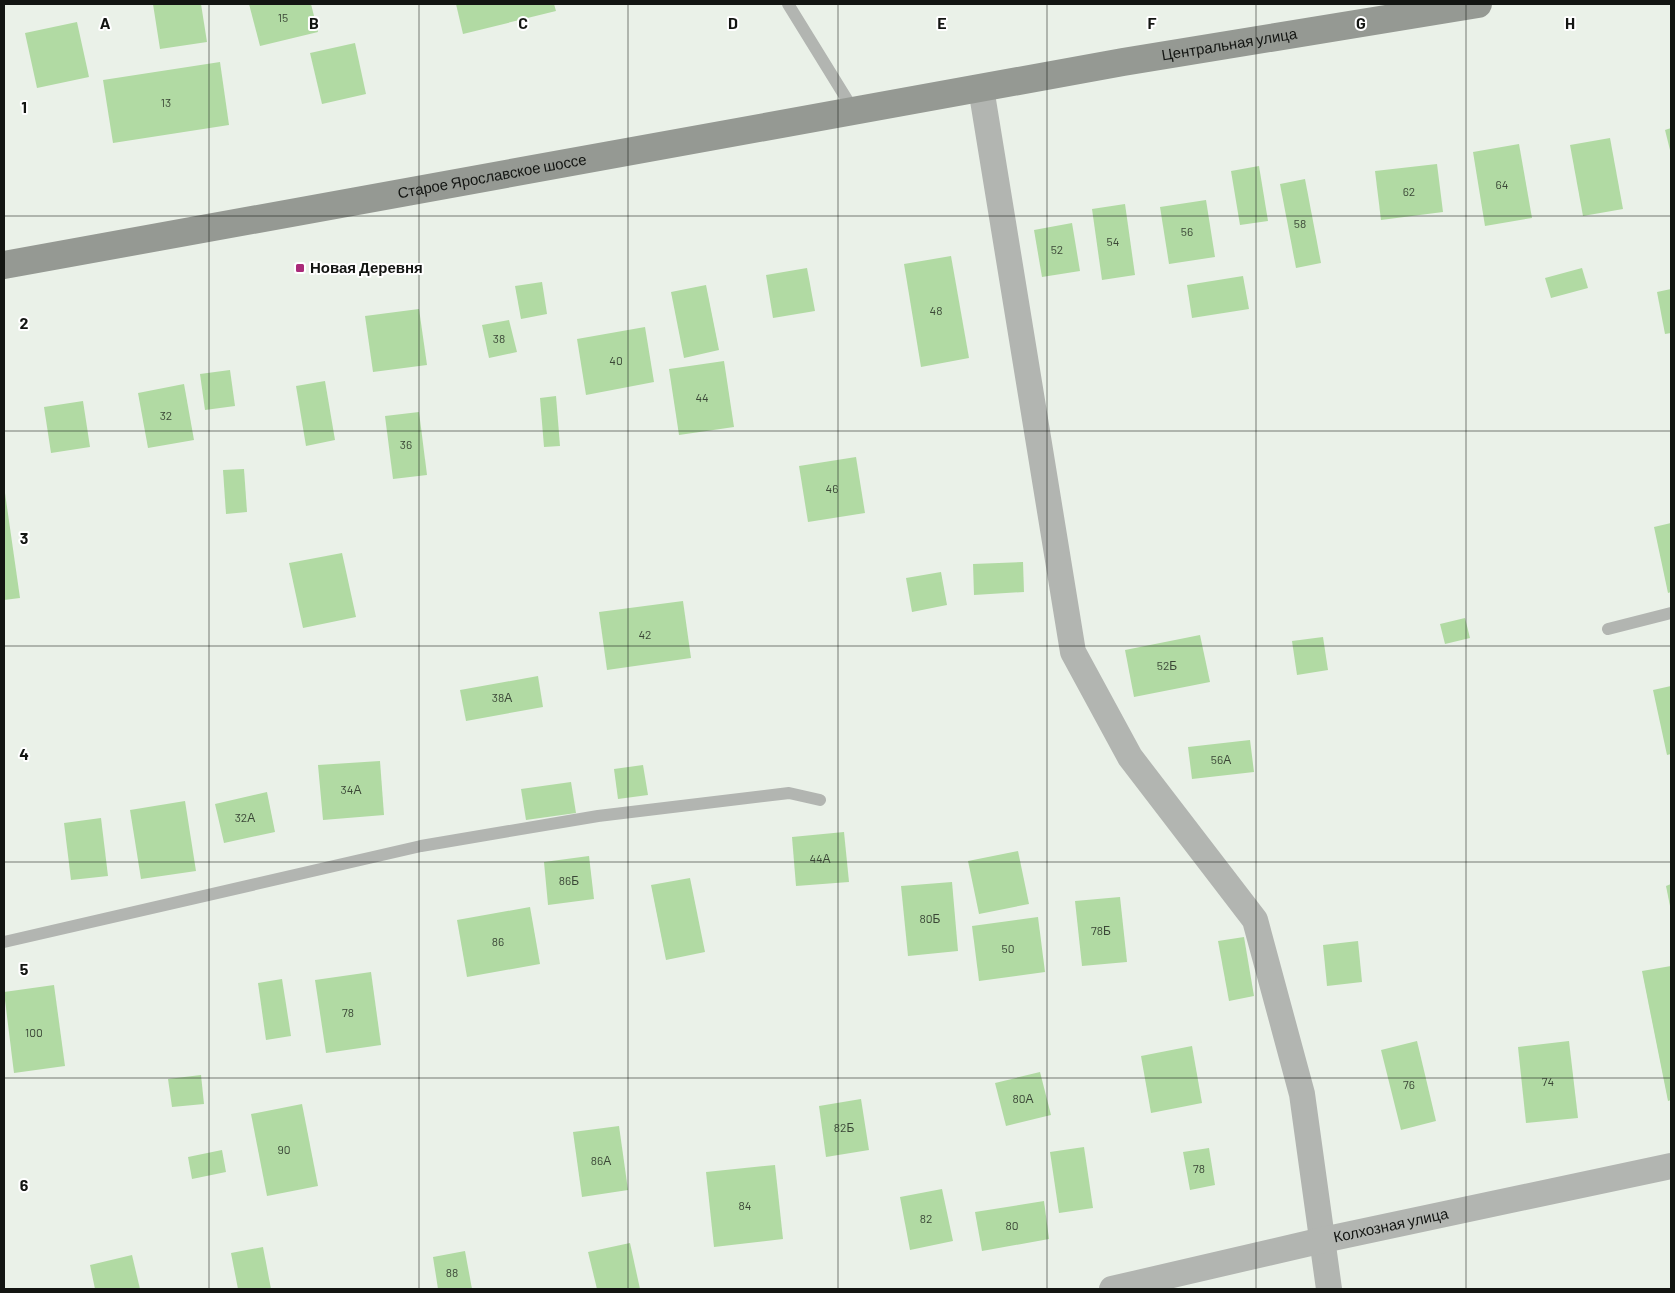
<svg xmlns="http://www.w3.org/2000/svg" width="1675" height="1293" viewBox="0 0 1675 1293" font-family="Barlow,sans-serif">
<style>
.building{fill:#b1daa3}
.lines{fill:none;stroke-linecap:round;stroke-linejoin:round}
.service{stroke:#b2b5b1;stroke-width:12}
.minor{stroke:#b2b5b1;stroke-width:26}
.secondary{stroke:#959993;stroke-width:28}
.grid{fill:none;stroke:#131512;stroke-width:1;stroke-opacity:0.55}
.poi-dot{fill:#aa2a79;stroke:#fff;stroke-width:2}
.labels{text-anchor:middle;stroke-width:4;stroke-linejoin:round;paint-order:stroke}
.number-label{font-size:12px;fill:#3a4636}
.street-label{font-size:15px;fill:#131512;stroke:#fff}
.poi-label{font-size:15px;font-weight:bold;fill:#131512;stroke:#fff;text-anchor:start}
.grid-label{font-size:16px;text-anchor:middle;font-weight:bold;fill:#131512;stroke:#fff;stroke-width:4;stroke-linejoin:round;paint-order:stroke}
</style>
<rect width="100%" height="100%" fill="#eaf1e8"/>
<g class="building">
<path d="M153,4h48l6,38 -47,7z"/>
<path d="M249,4h62l7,28 -58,14z"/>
<path d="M456,4h98l2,7 -93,23z"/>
<path d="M77,22l12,55 -52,11 -12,-55z"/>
<path d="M355,43l11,51 -44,10 -12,-51z"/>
<path d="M220,62l9,63 -116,18 -10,-63z"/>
<path d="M1671,128v26l-6,-24z"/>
<path d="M1610,138l13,71 -40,7 -13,-71z"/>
<path d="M1519,144l13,74 -47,8 -12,-74z"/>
<path d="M1437,164l6,48 -62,8 -6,-49z"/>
<path d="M1259,166l9,55 -28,4 -9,-54z"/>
<path d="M1305,179l16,84 -25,5 -16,-84z"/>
<path d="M1206,200l9,57 -46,7 -9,-57z"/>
<path d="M1125,204l10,71 -33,5 -10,-71z"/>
<path d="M1072,223l8,48 -38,6 -8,-47z"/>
<path d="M951,256l18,102 -48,9 -17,-103z"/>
<path d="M807,268l8,43 -42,7 -7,-43z"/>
<path d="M1582,268l6,20 -37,10 -6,-20z"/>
<path d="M1243,276l6,33 -57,9 -5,-33z"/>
<path d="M542,282l5,32 -26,5 -6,-33z"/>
<path d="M706,285l13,65 -35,8 -13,-66z"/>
<path d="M1671,289v44l-6,1 -8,-42z"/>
<path d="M419,309l8,56 -54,7 -8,-56z"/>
<path d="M509,320l8,32 -28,6 -7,-33z"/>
<path d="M645,327l9,55 -68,13 -9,-56z"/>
<path d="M724,361l10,66 -55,8 -10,-66z"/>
<path d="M230,370l5,36 -30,4 -5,-36z"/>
<path d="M325,381l10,59 -29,6 -10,-60z"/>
<path d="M184,384l10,56 -46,8 -10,-55z"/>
<path d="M556,396l4,50 -16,1 -4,-49z"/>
<path d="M83,401l7,46 -39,6 -7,-46z"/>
<path d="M419,412l8,63 -34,4 -8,-63z"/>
<path d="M856,457l9,56 -57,9 -9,-56z"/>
<path d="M244,469l3,43 -21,2 -3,-44z"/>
<path d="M4,486l16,112 -16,2z"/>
<path d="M1671,523v69l-3,1 -14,-66z"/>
<path d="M342,553l14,64 -53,11 -14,-65z"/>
<path d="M1023,562l1,30 -50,3 -1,-31z"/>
<path d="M941,572l6,33 -35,7 -6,-34z"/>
<path d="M683,601l8,57 -84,12 -8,-58z"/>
<path d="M1465,618l5,20 -25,6 -5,-20z"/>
<path d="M1200,635l10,47 -76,15 -9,-47z"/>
<path d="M1323,637l5,33 -31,5 -5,-34z"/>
<path d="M538,676l5,31 -77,14 -6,-31z"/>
<path d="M1671,686v68l-4,1 -14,-65z"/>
<path d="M1250,740l4,32 -62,7 -4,-32z"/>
<path d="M380,761l4,54 -61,5 -5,-55z"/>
<path d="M643,765l5,30 -30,4 -4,-30z"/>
<path d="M571,782l5,31 -50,7 -5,-31z"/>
<path d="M267,792l8,40 -51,11 -9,-39z"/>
<path d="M185,801l11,70 -55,8 -11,-69z"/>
<path d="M101,818l7,58 -37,4 -7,-57z"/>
<path d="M844,832l5,50 -53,4 -4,-49z"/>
<path d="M1018,851l11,53 -50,10 -11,-53z"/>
<path d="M589,856l5,43 -46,6 -4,-43z"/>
<path d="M690,878l15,74 -39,8 -15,-75z"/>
<path d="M952,882l6,69 -50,5 -7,-70z"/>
<path d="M1671,884v22h-1l-4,-20z"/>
<path d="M1120,897l7,65 -45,4 -7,-65z"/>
<path d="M530,907l10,57 -73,13 -10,-57z"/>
<path d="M1038,917l7,55 -66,9 -7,-55z"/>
<path d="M1244,937l10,59 -25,5 -11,-60z"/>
<path d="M1358,941l4,41 -35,4 -4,-41z"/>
<path d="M1671,966v134l-3,1 -26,-130z"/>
<path d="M371,972l10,73 -55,8 -11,-73z"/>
<path d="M282,979l9,57 -25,4 -8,-57z"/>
<path d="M54,985l11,81 -51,7 -10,-81z"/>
<path d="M1417,1041l19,80 -35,9 -20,-80z"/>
<path d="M1569,1041l9,77 -52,5 -8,-76z"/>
<path d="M1192,1046l10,57 -51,10 -10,-57z"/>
<path d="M1040,1072l11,43 -45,11 -11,-43z"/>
<path d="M201,1075l3,29 -32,3 -4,-28z"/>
<path d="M861,1099l8,51 -43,7 -7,-51z"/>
<path d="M302,1104l16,82 -51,10 -16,-82z"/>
<path d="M619,1126l9,64 -46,7 -9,-65z"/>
<path d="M1084,1147l9,61 -34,5 -9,-61z"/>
<path d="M1209,1148l6,37 -25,5 -7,-38z"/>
<path d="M222,1150l4,22 -34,7 -4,-22z"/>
<path d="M775,1165l8,74 -69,8 -8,-75z"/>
<path d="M942,1189l11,52 -43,9 -10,-53z"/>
<path d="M1044,1201l5,38 -67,12 -7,-39z"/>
<path d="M630,1243l10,46h-43l-9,-37z"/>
<path d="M263,1247l8,42h-33l-7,-36z"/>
<path d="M465,1251l7,38h-34l-5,-32z"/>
<path d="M132,1255l8,34h-45l-5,-24z"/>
</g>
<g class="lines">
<g class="service">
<path d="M788,4l66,107"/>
<path d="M1608,629l63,-16"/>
<path d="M4,942l417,-96 177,-30 191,-23 31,7"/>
</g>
<g class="minor">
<path d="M981,88l92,564 57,105 125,163 47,174 27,195"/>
<path id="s1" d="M1112,1289l211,-49 348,-74"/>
</g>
<path class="secondary" id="s2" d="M4,265l1119,-203 355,-58"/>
</g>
<path class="grid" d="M209,4v1285M419,4v1285M628,4v1285M838,4v1285M1047,4v1285M1256,4v1285M1466,4v1285M4,216h1667M4,431h1667M4,646h1667M4,862h1667M4,1078h1667"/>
<rect class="poi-dot" x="295" y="263" width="10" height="10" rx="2.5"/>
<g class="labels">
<g class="number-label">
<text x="283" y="22">15</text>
<text x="166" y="107">13</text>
<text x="1502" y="189">64</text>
<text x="1409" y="196">62</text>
<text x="1300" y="228">58</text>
<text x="1187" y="236">56</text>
<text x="1113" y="246">54</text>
<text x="1057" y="254">52</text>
<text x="936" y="315">48</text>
<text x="499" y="343">38</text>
<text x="616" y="365">40</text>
<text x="702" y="402">44</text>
<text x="166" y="420">32</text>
<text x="406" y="449">36</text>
<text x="832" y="493">46</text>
<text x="645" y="639">42</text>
<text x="1167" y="670">52Б</text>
<text x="502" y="702">38А</text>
<text x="1221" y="764">56А</text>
<text x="351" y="794">34А</text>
<text x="245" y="822">32А</text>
<text x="820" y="863">44А</text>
<text x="569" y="885">86Б</text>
<text x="930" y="923">80Б</text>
<text x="1101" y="935">78Б</text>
<text x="498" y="946">86</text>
<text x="1008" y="953">50</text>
<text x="348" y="1017">78</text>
<text x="34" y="1037">100</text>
<text x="1548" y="1086">74</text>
<text x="1409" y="1089">76</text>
<text x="1023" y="1103">80А</text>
<text x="844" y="1132">82Б</text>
<text x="284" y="1154">90</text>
<text x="601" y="1165">86А</text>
<text x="1199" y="1173">78</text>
<text x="745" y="1210">84</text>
<text x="926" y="1223">82</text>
<text x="1012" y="1230">80</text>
<text x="452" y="1277">88</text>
</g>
<g class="street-label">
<text dy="5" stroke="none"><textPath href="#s2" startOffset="1245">Центральная улица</textPath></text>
<text dy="5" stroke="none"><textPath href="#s2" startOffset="496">Старое Ярославское шоссе</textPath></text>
<text dy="5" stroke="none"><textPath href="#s1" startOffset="286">Колхозная улица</textPath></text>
</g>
<g class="poi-label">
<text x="310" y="273">Новая Деревня</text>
</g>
</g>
<g class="grid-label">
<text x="105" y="29">A</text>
<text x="314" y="29">B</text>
<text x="523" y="29">C</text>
<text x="733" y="29">D</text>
<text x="942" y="29">E</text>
<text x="1152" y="29">F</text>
<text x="1361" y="29">G</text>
<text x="1570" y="29">H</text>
<text x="24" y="113">1</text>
<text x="24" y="329">2</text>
<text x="24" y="544">3</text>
<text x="24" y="760">4</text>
<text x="24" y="975">5</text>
<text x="24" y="1191">6</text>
</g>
<rect width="1675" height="1293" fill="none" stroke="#131512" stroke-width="10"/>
</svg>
